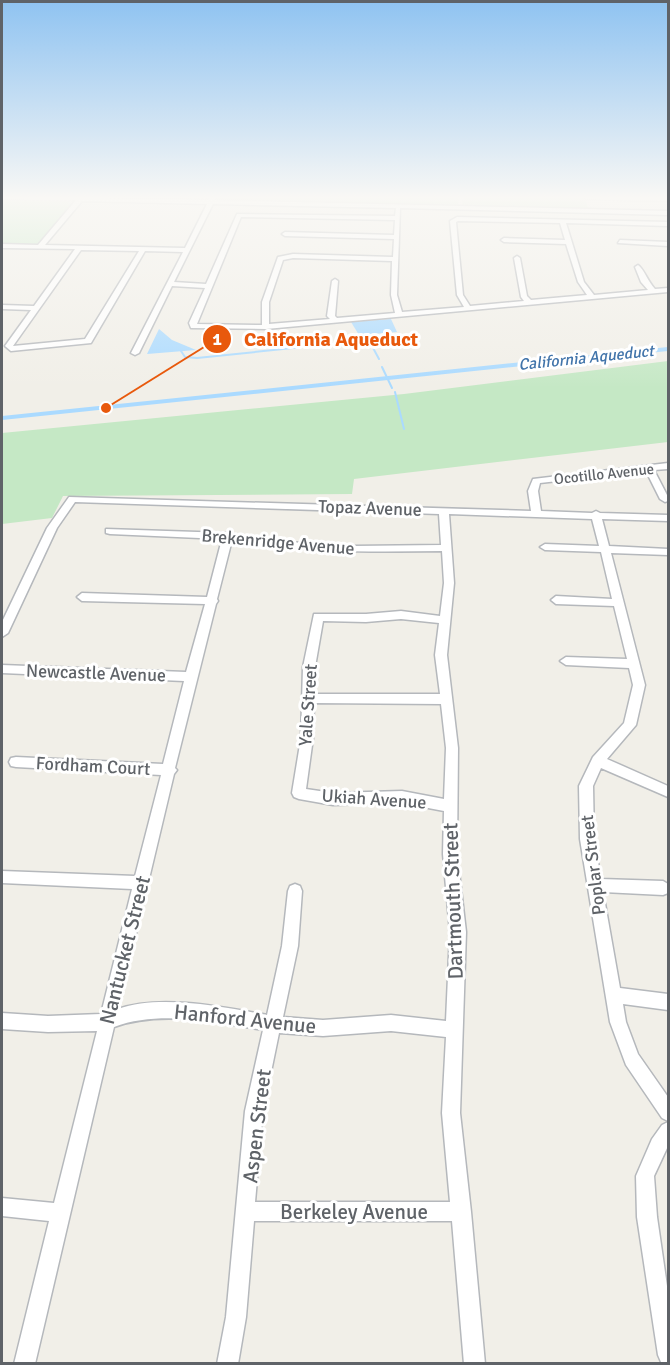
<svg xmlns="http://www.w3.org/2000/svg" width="670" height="1365" viewBox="0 0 670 1365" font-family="Signika,sans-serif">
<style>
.green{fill:#c5e8c5}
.water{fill:#aadaff}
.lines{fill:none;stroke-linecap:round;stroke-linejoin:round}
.stream{stroke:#aadaff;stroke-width:2}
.canal{fill:#aadaff;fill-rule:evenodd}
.minor-casing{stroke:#b5b8bc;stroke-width:3}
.minor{fill:#fff;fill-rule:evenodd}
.labels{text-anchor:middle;stroke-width:6;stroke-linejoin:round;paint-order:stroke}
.far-street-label{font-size:15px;fill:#5f6368;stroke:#fff}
.far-water-label{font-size:16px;font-style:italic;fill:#4174aa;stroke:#fff}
.street-label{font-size:18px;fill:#5f6368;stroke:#fff}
.near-street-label{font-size:21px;fill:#5f6368;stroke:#fff}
.leader{fill:none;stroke:#e8590c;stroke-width:2}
.callout-dot{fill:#e8590c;stroke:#fff;stroke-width:2}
.mark-label{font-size:18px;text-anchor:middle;font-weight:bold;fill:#fff}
.callout-label{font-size:20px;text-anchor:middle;font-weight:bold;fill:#e8590c;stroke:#fff;stroke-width:6;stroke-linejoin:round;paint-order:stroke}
</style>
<rect width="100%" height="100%" fill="#f1efe8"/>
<g class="green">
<path d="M216,197h242v9l-239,-5z"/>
<path d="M462,197h122l5,13 -126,-3z"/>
<path d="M2,199l64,2 8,3 -35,40 -37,1z"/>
<path d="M668,361v81l-314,37 -2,15 -289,2 -11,22 -50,6v-91l402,-39z"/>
</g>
<g class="water">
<path d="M391,319l6,13 -38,3 -8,-13z"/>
<path d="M159,329l13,11 24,10 -49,4z"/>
</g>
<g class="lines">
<g class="stream">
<path d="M372,334l3,7 -3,5"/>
<path d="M181,351l4,6 12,1 164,-17 11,5 7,13"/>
<path d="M382,367l10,21"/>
<path d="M395,392l9,37"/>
</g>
<path class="canal" d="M668,347v4l-666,69v-4z"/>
<g class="minor-casing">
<g id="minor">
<path d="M2,197l207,3 2,-3h3l2,1 -1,2 453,11v4l-268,-7 -3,87 5,17 62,-5 -7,-12 -7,-74 7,-4 211,5v4l-102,-3 18,59 10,13 54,-5 -7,-8 -6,-15 3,-2c6,4 10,17 17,24l13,-1v4l-402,37 -75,-1 -2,-5 16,-35 -33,-2 -33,67 -4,2 -4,-2 52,-101 -38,-1 -54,92 -80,8 -6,-5 26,-36 -29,-1v-4l32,1 41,-57 -73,-1v-4l36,1 38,-45 -74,-1zM82,201l125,3 -22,44 -140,-3zM213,204l183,4 -1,8 -158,-2 -31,70 -32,-2zM241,217l154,3 -1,15 -109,-3 -3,2 3,2 109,3 -1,18 -100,-3 -15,3 -16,45v23l-65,-1zM458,221l102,2 5,17 -61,-2 -3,2 3,2 62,2 12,38 9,13 -56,5 -4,-4 -7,-38 -3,-2 -3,2 7,39 3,4 -54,5 -7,-11 -7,-73zM81,250l58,1 -54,88 -72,7zM293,258l99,3 -1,34 4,18 -58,5 -2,-2 3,-35 -3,-2 -3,2 -5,35 3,3 -61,5v-22l14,-42z"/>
<path d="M584,197h84v4l-81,-2z"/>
<path d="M620,240l48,2v4l-50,-3z"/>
<path d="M668,463v6l-14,1 14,27v4l-3,1 -5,-3 -14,-28 -106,12 -2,8 3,20 51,2 4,-2 4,2 68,2v6l-66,-2 7,27 59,3v6l-57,-2 34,132 -9,40 -29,34 61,27v11l-67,-29 -8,18 1,53 7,40 62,2 5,3v9l-5,2 -60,-3 17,96 48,6v16l-45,-6 3,18 12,32 30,43v24l-6,-3 -36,-53 -16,-43 -30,-183 -1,-53 14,-29 31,-34 9,-38 -4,-17 -63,-3 -6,-4 6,-4 61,2 -13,-53 -58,-2 -5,-4 5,-4 56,3 -11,-47 -56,-2 -5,-3 5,-3 54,2 -7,-27 -143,-5 5,69 -7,72 11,93 -1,106 9,78 -6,181 11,99 14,152h-21l-12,-143h-198l-8,96 -8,47h-21l9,-47 19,-206 18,-81c-47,-8 -103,-20 -149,-3l-79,337h-21l35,-143 -47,-5v-18l52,5 43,-172 -49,1 -46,-3v-16l46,3 53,-2 31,-125 -130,-6v-12l133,5 26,-101 -145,-8 -5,-1 -2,-4 2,-4 5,-1 147,7 21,-83 -182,-8v-8l184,7 19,-68 -123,-3 -5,-4 5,-4 125,4 15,-58 -112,-5 -4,-1v-4l122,4 42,8 84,5 87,-1 -2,-31 -364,-12 -18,26 -49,105 -6,4v-15l45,-94 22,-31 462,14 -3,-20 5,-12zM232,540c69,13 139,12 210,11l2,32 -4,33 -39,-5 -35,3h-52l-11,53 -2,71 -9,55 2,4 5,2 34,6 69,-2 42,8 -1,43 7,78 -4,89 -55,-6 -68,5 -40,-3 15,-71 4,-55 -2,-5 -5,-2 -5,2 -2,5 -6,55 -15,69c-44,-8 -107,-21 -149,-6l56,-235 3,-4 -2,-2 41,-164 2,-3 -1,-2zM401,619l38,4 -4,32 5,39h-126l1,-27 8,-46 43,1zM314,703l127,1 5,44 -2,51 -42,-8 -69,2 -27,-4 7,-51zM391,1031l55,6 -4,76 8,89h-195l8,-91 16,-78 44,3z"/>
<path d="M668,1122v24l-14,30 3,41 11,76v71l-7,-2 -3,-7 -21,-138 -1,-41 16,-37 10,-14z"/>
</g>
</g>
<use href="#minor" class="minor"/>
</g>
<linearGradient id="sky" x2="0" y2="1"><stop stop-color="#8fc3f1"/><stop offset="0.51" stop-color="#f9f8f5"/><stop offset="1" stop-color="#f9f8f5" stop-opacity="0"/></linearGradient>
<rect width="670" height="388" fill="url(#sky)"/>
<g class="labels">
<g class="far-street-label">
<text transform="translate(604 474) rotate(-6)" y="5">Ocotillo Avenue</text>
</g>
<g class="far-water-label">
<text transform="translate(586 357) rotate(-6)" y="6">California Aqueduct</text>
</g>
<g class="street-label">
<text transform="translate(370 508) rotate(2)" y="6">Topaz Avenue</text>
<text transform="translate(278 542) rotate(5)" y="6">Brekenridge Avenue</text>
<text transform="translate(96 673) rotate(2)" y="6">Newcastle Avenue</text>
<text transform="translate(308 705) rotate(-86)" y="6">Yale Street</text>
<text transform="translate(93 766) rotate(3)" y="6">Fordham Court</text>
<text transform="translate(374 799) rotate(4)" y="6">Ukiah Avenue</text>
<text transform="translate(593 865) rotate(-97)" y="6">Poplar Street</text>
</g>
<g class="near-street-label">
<text transform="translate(453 901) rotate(-92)" y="7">Dartmouth Street</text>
<text transform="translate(125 950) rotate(-76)" y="7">Nantucket Street</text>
<text transform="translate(245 1019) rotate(6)" y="7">Hanford Avenue</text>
<text transform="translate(257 1126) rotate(-83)" y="7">Aspen Street</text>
<text x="354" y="1219">Berkeley Avenue</text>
</g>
</g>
<path class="leader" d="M106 408L217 339"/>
<g class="callout-dot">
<circle cx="106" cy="408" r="6"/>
<circle cx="217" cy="339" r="15"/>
</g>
<g class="mark-label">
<text x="217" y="345">1</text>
</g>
<g class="callout-label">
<text x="331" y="346">California Aqueduct</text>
</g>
<rect width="670" height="1365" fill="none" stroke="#5f6368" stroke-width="6"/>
</svg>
